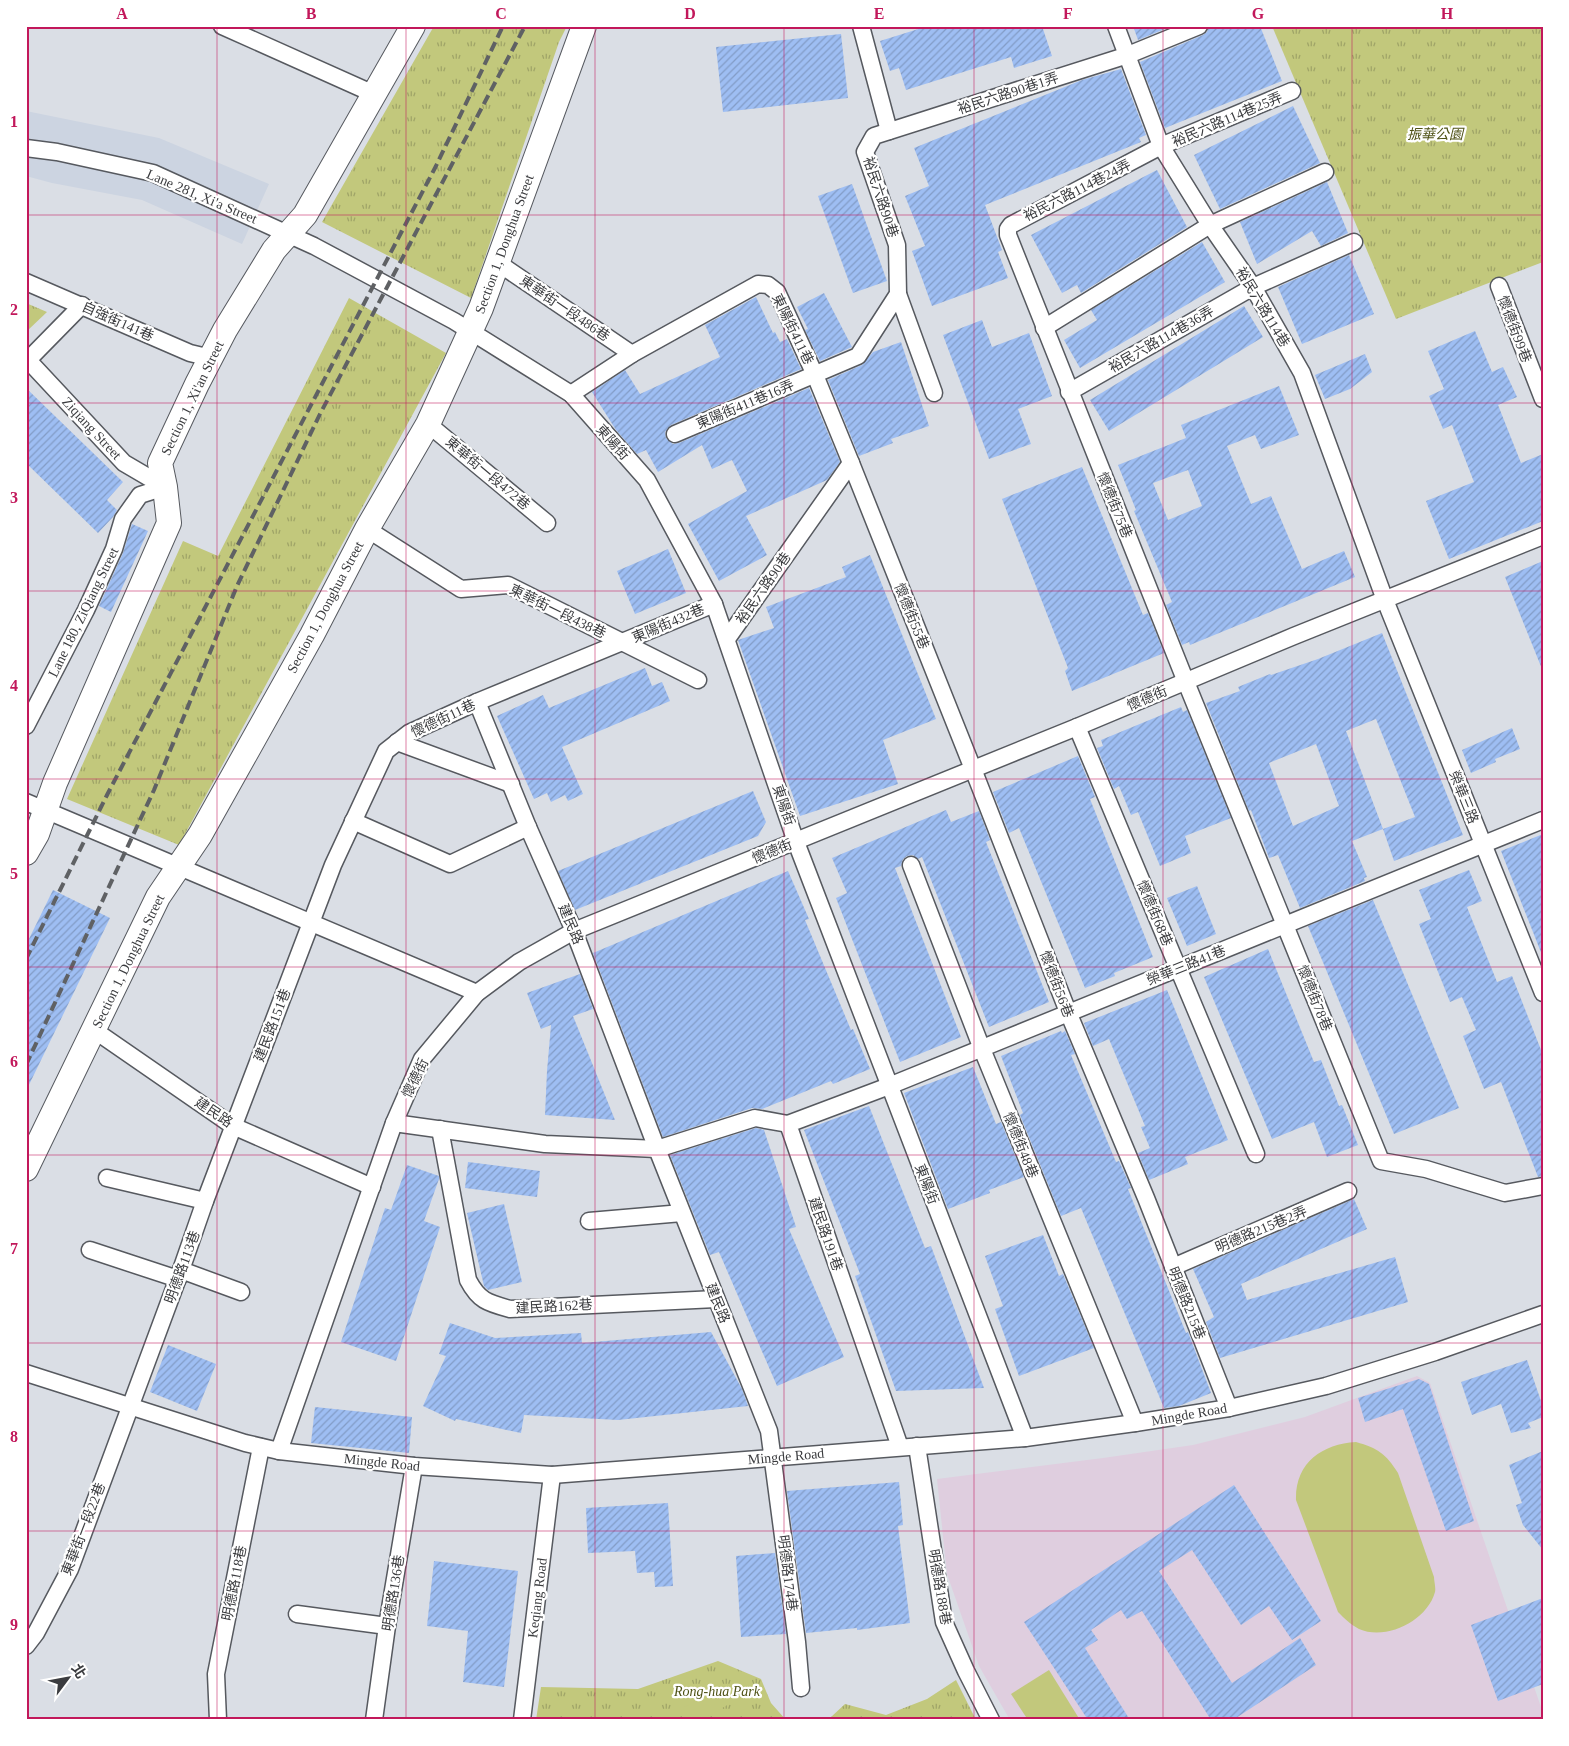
<svg xmlns="http://www.w3.org/2000/svg" width="1569" height="1746" viewBox="0 0 1569 1746" font-family="'Times New Roman','Noto Sans TC',serif">
<style>
.built{fill:#ccd4e1}
.education{fill:#dfcedf}
.grass{fill:url(#grass-tufts)}
.pitch{fill:#c2c87c}
.building{fill:url(#building-hatch);fill-rule:evenodd}
.lines{fill:none;stroke-linecap:round;stroke-linejoin:round}
.street-casing{stroke:#56595f;stroke-width:19}
.secondary-casing{stroke:#56595f;stroke-width:26}
.street{stroke:#fff;stroke-width:16}
.secondary{stroke:#fff;stroke-width:24}
.rail{stroke:#5f6164;stroke-width:4;stroke-dasharray:10 5;stroke-linecap:butt}
.grid{fill:none;stroke:#c2185b;stroke-width:1;stroke-opacity:0.55}
.labels{text-anchor:middle;stroke-width:4.5;stroke-linejoin:round;paint-order:stroke}
.street-label{font-size:14px;fill:#3b3c3f;stroke:#fff}
.park-label{font-size:14px;font-style:italic;fill:#4f5216;stroke:#fff}
.neatline{fill:none;stroke:#c2185b;stroke-width:2}
.grid-label{font-size:16px;text-anchor:middle;font-weight:bold;fill:#c2185b}
</style>
<defs>
<pattern id="grass-tufts" width="24" height="20" patternUnits="userSpaceOnUse" patternTransform="scale(1.25)"><rect width="24" height="20" fill="#c2c87c"/><path d="M3 7l-1-3M5 7V3M7 7l1-3M15 17l-1-3M17 17v-4M19 17l1-3" fill="none" stroke="#9fa467"/></pattern>
<pattern id="building-hatch" width="6" height="6" patternUnits="userSpaceOnUse" patternTransform="scale(1.25)"><rect width="6" height="6" fill="#9ebef3"/><path d="M-1 1l2-2M0 6l6-6M5 7l2-2" fill="none" stroke="#829cc6"/></pattern>
</defs>
<rect width="100%" height="100%" fill="#dadee5"/>
<path class="built" d="M26,111l133,27 110,46 -27,60 -100,-44 -90,-17 -26,-7z"/>
<path class="education" d="M1417,1376l13,7 113,330v7h-533l-31,-54 -32,-92 -10,-95 166,-21 90,-13 112,-28z"/>
<g class="grass">
<path d="M434,26h133l-8,16 -88,256 -149,-76z"/>
<path d="M1272,26h271v236l-147,57z"/>
<path d="M349,298l97,55 -267,492 -112,-46 116,-258 35,15z"/>
<path d="M26,303l21,9 -21,20z"/>
<path d="M718,1661l43,18 10,24 15,17h-250l5,-33 97,2z"/>
<path d="M956,1680l20,40h-151l6,-3 14,-13 41,11 41,-16z"/>
</g>
<g class="pitch">
<path d="M1356,1442c22,6 30,12 42,31l36,104c0,4 2,11 1,15 -8,29 -49,49 -76,37 -8,-4 -15,-11 -21,-17l-42,-112c-1,-37 26,-56 60,-58z"/>
<path d="M1049,1670l31,50h-52l-17,-26z"/>
<path d="M720,1687l9,17 -27,16h-12l-7,-12z"/>
</g>
<g class="building">
<path d="M928,26h114l10,30 -38,12 -3,-11 -105,33 -7,-22 -9,3 -10,-30z"/>
<path d="M1133,26h39l-34,14z"/>
<path d="M1209,26h51l22,55 -117,47 -25,-66 63,-27 4,-3z"/>
<path d="M841,34l7,64 -125,14 -7,-65z"/>
<path d="M1121,69l25,66 -7,3 2,4 -156,63 17,45 -4,2 10,26 -76,28 -20,-55 13,-5 -20,-50 24,-10 -15,-38 168,-68z"/>
<path d="M1293,106l27,57 -100,46 -26,-54z"/>
<path d="M1157,170l30,57 -106,66 -4,-8 -15,8 -31,-58z"/>
<path d="M1327,182l21,51 -27,13 -9,-15 -55,33 -17,-42z"/>
<path d="M852,184l35,97 -34,12 -35,-97z"/>
<path d="M1202,242l23,40 -145,86 -16,-28 33,-20 -6,-10z"/>
<path d="M1349,255l25,59 -72,30 -24,-57z"/>
<path d="M824,293l28,54 -32,14 -15,-31 3,-1 -11,-22z"/>
<path d="M756,297l17,36 2,-1 5,10 7,-3 14,30 -130,56 -6,7 1,6 7,6 6,-1 130,-55 31,74 -13,18 -81,36 21,39 -48,26 -31,-57 59,-33 -15,-31 -20,9 -10,-24 -44,27 -12,-22 -9,4 -21,-24 -24,-38 33,-22 15,24 80,-37 -15,-32z"/>
<path d="M1244,306l19,31 -154,94 -19,-31z"/>
<path d="M982,320l10,27 37,-14 23,63 -34,13 13,35 -42,15 -46,-124z"/>
<path d="M1475,331l17,41 11,-5 14,30 -19,8 23,58 22,-9v67l-94,38 -23,-58 48,-19 -22,-57 -9,4 -14,-33 15,-7 -16,-38z"/>
<path d="M901,342l28,84 -38,13 2,4 -34,13 -31,-76 34,-15 11,-13z"/>
<path d="M1365,354l7,18 -22,17 -25,10 -10,-24z"/>
<path d="M1279,386l20,49 -38,14 -6,-14 -28,11 24,58 20,-8 31,73 42,-18 11,26 -165,68 -1,-3 -7,3 -16,-40 6,-3 -38,-91 2,-1 -18,-45 68,-27 -5,-13zM1188,470l14,36 -34,14 -15,-37z"/>
<path d="M26,388l97,94 -16,18 10,10 -4,7 -15,16 -72,-70z"/>
<path d="M1082,467l61,148 5,-2 16,40 -92,38 -7,-20 3,-3 -66,-169z"/>
<path d="M132,524l16,7 -37,81 -12,-6 24,-53z"/>
<path d="M668,549l18,44 -51,21 -18,-43z"/>
<path d="M870,555l66,164 -53,21 15,44 -98,32 -62,-176 36,-12 -8,-21 80,-30 -4,-10z"/>
<path d="M1543,561v108h-1l-37,-92z"/>
<path d="M1382,633l81,202 -69,26 -11,-32 -31,12 15,36 -3,1 1,3 -65,27 -22,-53 -9,3 -18,-48 -2,1 -43,-108 34,-12 -2,-4 32,-13 1,1 47,-16zM1376,719l39,98 -32,12 -37,-98zM1316,744l23,62 -46,20 -24,-63z"/>
<path d="M645,668l7,18 10,-4 8,19 -108,46 21,47 -15,7 -3,-6 -14,7 -4,-9 -13,6 -37,-83 46,-21 6,13z"/>
<path d="M1181,707l2,5 4,-2 44,108 -46,18 6,17 -31,13 -22,-54 -7,3 -12,-29 -5,3 -17,-41 6,-2 -2,-6z"/>
<path d="M1512,728l8,21 -25,10 1,3 -25,11 -9,-23z"/>
<path d="M1078,756l17,41 -5,2 63,158 -39,16 1,3 -30,12 -66,-160 -10,5 -16,-41z"/>
<path d="M753,791l13,31 -8,14 -183,74 -17,-39z"/>
<path d="M946,810l5,12 28,-11 11,29 -4,2 63,160 -60,25 -67,-170 -4,2 -5,-4 -6,1 -4,3 -2,7 -6,2 66,169 -61,25 -64,-164 11,-5 -15,-35z"/>
<path d="M1543,834v121h-1l-41,-104z"/>
<path d="M1469,870l13,31 -15,6 30,75 15,-6 31,79v121l-5,1 -37,-95 -17,7 -21,-53 13,-6 -14,-33 -12,5 -31,-78 12,-5 -12,-29z"/>
<path d="M788,871l21,48 -4,1 46,110 2,-1 17,40 -37,15 -2,-3 -69,28 -10,-1 -89,29 -70,-184z"/>
<path d="M1197,886l19,48 -29,12 -20,-48z"/>
<path d="M53,890l57,28 -84,173v-146z"/>
<path d="M1373,900l86,208 -65,26 -86,-208z"/>
<path d="M1268,949l46,113 7,-2 18,46 3,-1 16,40 -31,12 -13,-35 -42,17 -68,-162z"/>
<path d="M580,974l13,35 -20,7 42,104 -70,-5 2,-44 4,-46 -10,4 -14,-36z"/>
<path d="M1167,990l61,150 -43,17 3,7 -39,16 -11,-27 12,-5 -9,-21 4,-1 -36,-87 -16,7 -9,-23z"/>
<path d="M1061,1031l1,2 3,-2 10,23 -4,1 45,107 3,-1 12,27 -3,1 58,144 2,-1 23,61 -32,13 -15,2 -83,-200 -20,8 -41,-101 3,-2 -22,-57z"/>
<path d="M973,1067l23,57 5,-2 23,55 -35,13 1,3 -42,16 -44,-116z"/>
<path d="M869,1106l56,142 6,-2 53,142 -88,3 -41,-115 5,-2 -56,-144z"/>
<path d="M756,1128l8,2 32,97 -7,2 55,128 -67,29 -58,-134 -9,3 -40,-100z"/>
<path d="M468,1162l72,9 -3,26 -72,-9z"/>
<path d="M407,1165l32,11v3l-15,42 16,6 -44,134 -55,-19 44,-134 6,2z"/>
<path d="M1354,1199l13,30 -126,55 6,16 148,-43 13,45 -188,56 -14,-36 8,-5 -21,-48z"/>
<path d="M504,1204l18,78 -34,8 -4,-4 -17,-73z"/>
<path d="M1043,1235l16,41 4,-2 31,74 -75,28 -24,-67 8,-3 -18,-50z"/>
<path d="M450,1323l45,15 86,-5 1,10 129,-11 31,57 6,17 -130,14 -94,-5 -3,18 -65,-14 -1,2 -32,-15 23,-50 -7,-2z"/>
<path d="M168,1345l48,19 -19,47 -47,-19z"/>
<path d="M1527,1360l16,47v10l-15,6 3,5 -20,5 -10,-29 -29,11 -11,-33z"/>
<path d="M1419,1379l10,5 45,137 -28,10 -43,-122 -38,13 -7,-24z"/>
<path d="M315,1407l97,10 -3,36 -98,-10z"/>
<path d="M1543,1451v99l-20,-25 -7,-20 6,-2 -13,-38z"/>
<path d="M899,1482l4,43 -5,1 12,97 -53,7v-2l-51,5 -19,-142z"/>
<path d="M1234,1485l87,136 -29,19 -23,-34 -28,19 -49,-75 -33,21 73,112 68,-45 16,27 -83,55h-22l-69,-109 -15,8 -6,-9 -30,20 7,10 -13,8 45,72h-42l-64,-98z"/>
<path d="M668,1503l5,83 -18,1 -1,-15 -17,1 -2,-22 -47,2 -2,-45z"/>
<path d="M775,1553l11,81 -45,3 -5,-81z"/>
<path d="M434,1561l84,10 -14,116 -41,-5 5,-51 -41,-5z"/>
<path d="M1543,1598v86l-45,17 -27,-76z"/>
</g>
<g class="lines">
<g class="street-casing">
<g id="street">
<path d="M222,26l152,68"/>
<path d="M861,26l28,105"/>
<path d="M1116,26l45,120 49,79 43,62 49,86 83,227 158,393"/>
<path d="M1292,91l-131,55 -150,79 -3,4v6l178,447 195,479 45,8 79,24 38,-7"/>
<path d="M26,148l31,4 96,21 161,73 140,75 117,73 76,86 67,124 82,238 229,596"/>
<path d="M498,263l134,91"/>
<path d="M26,282l164,71 21,5"/>
<path d="M1499,286l44,113"/>
<path d="M898,294l36,99"/>
<path d="M1044,328l166,-103 115,-53"/>
<path d="M26,358l98,105 41,24"/>
<path d="M26,362l56,-57"/>
<path d="M1069,392l184,-105 101,-45"/>
<path d="M571,394l61,-40 126,-70 10,1 9,7 38,83 36,88 122,306 95,243 78,186 83,210"/>
<path d="M428,424l119,99"/>
<path d="M675,434l183,-78 40,-62 -1,-49 -32,-93 9,-16 254,-81 71,-29"/>
<path d="M367,529l94,60 47,-4 190,95"/>
<path d="M727,639l124,-176"/>
<path d="M477,702l51,125 46,104 83,218 112,282 28,211 4,46"/>
<path d="M26,726l60,-116 28,-61 9,-30 17,-24 25,-8"/>
<path d="M1077,727l179,427"/>
<path d="M397,742l114,42"/>
<path d="M26,802l451,191"/>
<path d="M353,821l97,43 78,-37"/>
<path d="M911,865l71,184 153,374"/>
<path d="M94,1030l139,96 139,61"/>
<path d="M394,1123l151,21 112,5 98,-31 33,6"/>
<path d="M440,1129l28,151c11,21 20,23 42,29l206,-10"/>
<path d="M107,1178l98,23"/>
<path d="M589,1221l93,-8"/>
<path d="M90,1250l88,29"/>
<path d="M1173,1267l175,-76"/>
<path d="M181,1270l60,22"/>
<path d="M26,1373l219,70 34,8 135,15 138,9 473,-37 110,-15 94,-15 97,-22 109,-34 108,-38"/>
<path d="M917,1446l27,176 22,49 25,49"/>
<path d="M900,1447l-112,-323 101,-38 654,-266"/>
<path d="M279,1451l115,-328 28,-64 55,-66 42,-31 55,-31 503,-204 217,-91 249,-100"/>
<path d="M297,1614l90,12"/>
<path d="M26,1646l10,-13 34,-64 111,-299 24,-69 128,-336 53,-114 23,-18 68,-31 237,-98"/>
<path d="M218,1720l-2,-46 45,-227"/>
<path d="M374,1720l13,-94 27,-160"/>
<path d="M522,1720l30,-245"/>
</g>
</g>
<g class="secondary-casing">
<g id="secondary">
<path d="M26,853l11,-19 18,-51 114,-260 -4,-36 -5,-24 37,-79 28,-54 49,-80 31,-35 108,-189"/>
<path d="M26,1169l132,-272 42,-62 112,-200 55,-106 61,-105 53,-116 103,-282"/>
</g>
</g>
<use href="#street" class="street"/>
<use href="#secondary" class="secondary"/>
<g class="rail">
<path d="M26,959l81,-164 329,-629 67,-140"/>
<path d="M26,1065l128,-275 83,-204 83,-172 205,-388"/>
</g>
</g>
<path class="grid" d="M217,26v1694M406,26v1694M595,26v1694M784,26v1694M974,26v1694M1163,26v1694M1352,26v1694M26,215h1517M26,403h1517M26,591h1517M26,779h1517M26,967h1517M26,1155h1517M26,1343h1517M26,1531h1517"/>
<g class="labels">
<g class="street-label">
<text transform="translate(1008 93) rotate(-18)" y="5">裕民六路90巷1弄</text>
<text transform="translate(1227 119) rotate(-23)" y="5">裕民六路114巷25弄</text>
<text transform="translate(1077 190) rotate(-27)" y="5">裕民六路114巷24弄</text>
<text transform="translate(202 196) rotate(23)" y="5">Lane 281, Xi'a Street</text>
<text transform="translate(881 197) rotate(72)" y="5">裕民六路90巷</text>
<text transform="translate(504 244) rotate(-70)" y="5">Section 1, Donghua Street</text>
<text transform="translate(1263 307) rotate(59)" y="5">裕民六路114巷</text>
<text transform="translate(565 308) rotate(34)" y="5">東華街一段486巷</text>
<text transform="translate(118 321) rotate(24)" y="5">自強街141巷</text>
<text transform="translate(793 329) rotate(64)" y="5">東陽街411巷</text>
<text transform="translate(1515 329) rotate(69)" y="5">懷德街99巷</text>
<text transform="translate(1161 339) rotate(-30)" y="5">裕民六路114巷36弄</text>
<text transform="translate(192 398) rotate(-64)" y="5">Section 1, Xi'an Street</text>
<text transform="translate(745 404) rotate(-23)" y="5">東陽街411巷16弄</text>
<text transform="translate(92 428) rotate(47)" y="5">Ziqiang Street</text>
<text transform="translate(613 442) rotate(48)" y="5">東陽街</text>
<text transform="translate(488 473) rotate(40)" y="5">東華街一段472巷</text>
<text transform="translate(1115 505) rotate(68)" y="5">懷德街75巷</text>
<text transform="translate(763 588) rotate(-55)" y="5">裕民六路90巷</text>
<text transform="translate(325 607) rotate(-62)" y="5">Section 1, Donghua Street</text>
<text transform="translate(558 611) rotate(26)" y="5">東華街一段438巷</text>
<text transform="translate(83 612) rotate(-64)" y="5">Lane 180, ZiQiang Street</text>
<text transform="translate(912 616) rotate(68)" y="5">懷德街55巷</text>
<text transform="translate(668 623) rotate(-23)" y="5">東陽街432巷</text>
<text transform="translate(1147 698) rotate(-23)" y="5">懷德街</text>
<text transform="translate(443 718) rotate(-25)" y="5">懷德街11巷</text>
<text transform="translate(1464 797) rotate(68)" y="5">榮華三路</text>
<text transform="translate(784 805) rotate(71)" y="5">東陽街</text>
<text transform="translate(772 851) rotate(-22)" y="5">懷德街</text>
<text transform="translate(1155 913) rotate(67)" y="5">懷德街68巷</text>
<text transform="translate(571 924) rotate(67)" y="5">建民路</text>
<text transform="translate(128 961) rotate(-64)" y="5">Section 1, Donghua Street</text>
<text transform="translate(1186 965) rotate(-22)" y="5">榮華三路41巷</text>
<text transform="translate(1057 984) rotate(69)" y="5">懷德街56巷</text>
<text transform="translate(1315 998) rotate(68)" y="5">懷德街78巷</text>
<text transform="translate(272 1025) rotate(-69)" y="5">建民路151巷</text>
<text transform="translate(415 1078) rotate(-64)" y="5">懷德街</text>
<text transform="translate(214 1112) rotate(34)" y="5">建民路</text>
<text transform="translate(1021 1145) rotate(68)" y="5">懷德街48巷</text>
<text transform="translate(927 1184) rotate(69)" y="5">東陽街</text>
<text transform="translate(1261 1229) rotate(-23)" y="5">明德路215巷2弄</text>
<text transform="translate(826 1234) rotate(71)" y="5">建民路191巷</text>
<text transform="translate(182 1267) rotate(-70)" y="5">明德路113巷</text>
<text transform="translate(718 1303) rotate(68)" y="5">建民路</text>
<text transform="translate(1187 1303) rotate(68)" y="5">明德路215巷</text>
<text transform="translate(554 1306) rotate(-3)" y="5">建民路162巷</text>
<text transform="translate(1189 1414) rotate(-10)" y="5">Mingde Road</text>
<text transform="translate(786 1456) rotate(-5)" y="5">Mingde Road</text>
<text transform="translate(382 1462) rotate(6)" y="5">Mingde Road</text>
<text transform="translate(83 1529) rotate(-69)" y="5">東華街一段22巷</text>
<text transform="translate(788 1573) rotate(83)" y="5">明德路174巷</text>
<text transform="translate(234 1583) rotate(-79)" y="5">明德路118巷</text>
<text transform="translate(940 1587) rotate(80)" y="5">明德路188巷</text>
<text transform="translate(393 1593) rotate(-81)" y="5">明德路136巷</text>
<text transform="translate(537 1598) rotate(-83)" y="5">Keqiang Road</text>
</g>
<g class="park-label">
<text x="1435" y="139">振華公園</text>
<text x="717" y="1696">Rong-hua Park</text>
</g>
</g>
<rect width="1569" height="1746" fill="none" stroke="#ffffff" stroke-width="55"/>
<g transform="translate(68 1678) rotate(58)" stroke="#ffffff" stroke-width="4" paint-order="stroke">
<path d="M0-4L9 19L0 12L-9 19Z" fill="#3b3c3f"/>
<text y="-8" font-size="14" font-weight="bold" text-anchor="middle" fill="#3b3c3f">北</text>
</g>
<rect x="28" y="28" width="1514" height="1690" class="neatline"/>
<g class="grid-label">
<text x="122" y="19">A</text>
<text x="311" y="19">B</text>
<text x="501" y="19">C</text>
<text x="690" y="19">D</text>
<text x="879" y="19">E</text>
<text x="1068" y="19">F</text>
<text x="1258" y="19">G</text>
<text x="1447" y="19">H</text>
<text x="14" y="127">1</text>
<text x="14" y="315">2</text>
<text x="14" y="503">3</text>
<text x="14" y="691">4</text>
<text x="14" y="879">5</text>
<text x="14" y="1067">6</text>
<text x="14" y="1254">7</text>
<text x="14" y="1442">8</text>
<text x="14" y="1630">9</text>
</g>
</svg>
